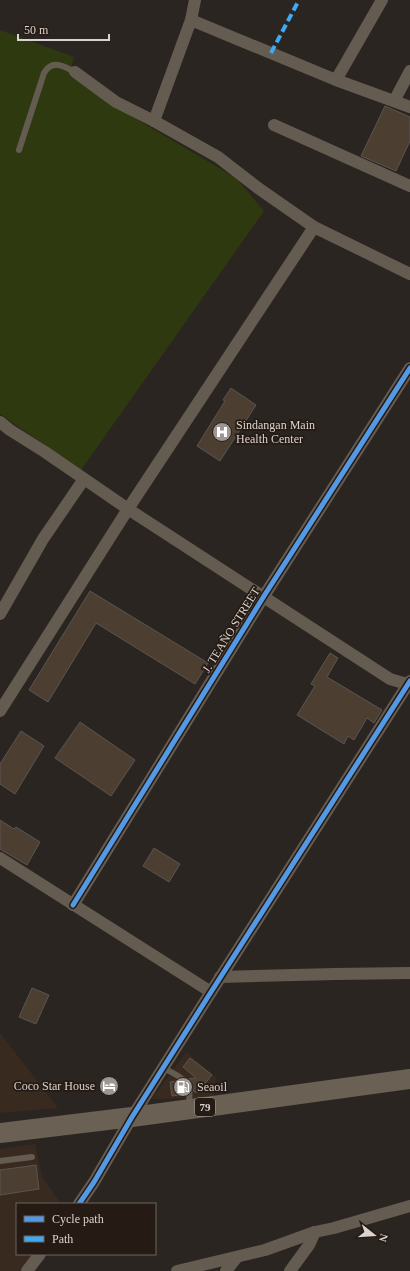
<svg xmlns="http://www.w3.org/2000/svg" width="410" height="1271" viewBox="0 0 410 1271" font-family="'Times New Roman',serif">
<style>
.built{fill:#382a1f}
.green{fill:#2f3910}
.building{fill:#4c3f32;stroke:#5a5552}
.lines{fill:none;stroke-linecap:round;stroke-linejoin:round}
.service{stroke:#655c51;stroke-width:6}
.minor{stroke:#655c51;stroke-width:12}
.trunk{stroke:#6a6054;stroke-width:20}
.quiet{stroke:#3fa9f5;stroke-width:4;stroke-dasharray:8 4;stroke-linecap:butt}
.cycleway-casing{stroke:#251b14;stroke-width:8}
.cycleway{stroke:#5399e6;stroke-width:5}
.labels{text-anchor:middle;stroke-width:3.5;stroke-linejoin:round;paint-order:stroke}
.shield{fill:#251b14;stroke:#a49c97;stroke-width:1}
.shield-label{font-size:11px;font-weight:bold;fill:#dad3cf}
.poi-label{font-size:12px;fill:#dad3cf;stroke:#251b14;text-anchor:start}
.street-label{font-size:12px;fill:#dad3cf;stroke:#251b14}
</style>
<rect width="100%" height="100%" fill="#2b2521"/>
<g class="built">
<path d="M0,1033l58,75 -58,5z"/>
<path d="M186,1052l30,25 -3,21 -61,1z"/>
<path d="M35,1144l7,33 19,27h-44v50h17l-14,17h-20v-122z"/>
</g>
<path class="green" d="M0,30l74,27 -5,19 79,50 88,52 28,33 -183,259 -81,-56z"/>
<g class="building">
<path d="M385,106l25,11v24l-14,30 -35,-15z"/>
<path d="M231,388l25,17 -36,56 -23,-15 28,-45 -2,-1z"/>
<path d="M90,591l118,72 -13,21 -99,-61 -48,79 -19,-12z"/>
<path d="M330,653l8,5 -11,19 55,33 -8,13 -7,-5 -13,22 -6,-4 -4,8 -47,-29 18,-29 -4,-2z"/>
<path d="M80,722l55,38 -24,36 -56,-38z"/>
<path d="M21,731l23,15 -29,48 -15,-10v-20z"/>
<path d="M0,820l14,9 2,-2 24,15 -13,23 -27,-16z"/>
<path d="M154,848l26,16 -11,18 -26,-16z"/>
<path d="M32,988l17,7 -13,29 -17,-7z"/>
<path d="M190,1058l22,17 -14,17h-4l-2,-7 -4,-6 8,-1 -13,-11z"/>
<path d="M177,1081l7,7 1,6 -13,2 -2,-14z"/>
<path d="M36,1165l3,24 -39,6v-25z"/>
</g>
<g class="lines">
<g class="service">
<path d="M19,150l25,-77c8,-14 20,-7 31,-1"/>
<path d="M163,1068c19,9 31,14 25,38"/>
<path d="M0,1161l32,-4"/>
</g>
<g class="minor">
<path d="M191,20l145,60 74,27"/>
<path d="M75,72l41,30 38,19 64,36 40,31 56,39 96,47"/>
<path d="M336,80l46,-80"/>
<path d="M394,101l16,-30"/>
<path d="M154,121l37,-101 4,-20"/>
<path d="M274,125l136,61"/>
<path d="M0,422l10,8 35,22 83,57 262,170 20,6"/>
<path d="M0,614l43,-75 41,-60"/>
<path d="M0,711l128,-202 186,-282"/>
<path d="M0,858l211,134"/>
<path d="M73,905l191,-309 146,-228"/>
<path d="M220,977l115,-3 75,-1"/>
<path d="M79,1204l15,-22 38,-65 79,-125 199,-311"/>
<path d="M27,1271l13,-17"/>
<path d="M177,1271l88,-21 50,-18 19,-4 76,-22"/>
<path d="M226,1271l11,-14"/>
<path d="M290,1271l19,-26 6,-13"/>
</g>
<path class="trunk" d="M0,1133l132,-16 278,-38"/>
<path class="quiet" d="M271,53l28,-53"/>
<g class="cycleway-casing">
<g id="cycleway">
<path d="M73,905l191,-309 146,-228"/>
<path d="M79,1204l15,-22 38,-65 79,-125 199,-311"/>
</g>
</g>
<use href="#cycleway" class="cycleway"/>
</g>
<defs>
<g id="hospital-disc" transform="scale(1)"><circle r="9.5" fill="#9d9692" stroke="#251b14"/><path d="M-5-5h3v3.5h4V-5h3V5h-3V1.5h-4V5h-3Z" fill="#fff"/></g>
<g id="hotel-disc" transform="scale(1)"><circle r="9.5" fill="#9d9692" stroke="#251b14"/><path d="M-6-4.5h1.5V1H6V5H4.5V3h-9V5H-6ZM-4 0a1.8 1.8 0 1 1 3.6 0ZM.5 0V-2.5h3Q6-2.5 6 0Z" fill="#fff"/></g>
<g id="fuel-disc" transform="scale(1)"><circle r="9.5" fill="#9d9692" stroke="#251b14"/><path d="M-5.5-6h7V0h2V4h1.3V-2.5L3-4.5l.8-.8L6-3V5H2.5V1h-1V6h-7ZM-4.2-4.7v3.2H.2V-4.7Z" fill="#fff"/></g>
</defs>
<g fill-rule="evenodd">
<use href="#hospital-disc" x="222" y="432"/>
<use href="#hotel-disc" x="109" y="1086"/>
<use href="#fuel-disc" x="183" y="1087"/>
</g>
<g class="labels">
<rect class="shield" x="195" y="1098" width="20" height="18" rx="3"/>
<g class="shield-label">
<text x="205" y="1111">79</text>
</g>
<g class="poi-label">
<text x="236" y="429">Sindangan Main<tspan x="236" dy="14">Health Center</tspan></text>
<text x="95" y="1090" text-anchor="end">Coco Star House</text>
<text x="197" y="1091">Seaoil</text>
</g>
<g class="street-label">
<text transform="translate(231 630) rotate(-58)" y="4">J. TEAÑO STREET</text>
</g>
</g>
<rect x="16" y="1203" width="140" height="52" fill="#251b14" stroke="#6d655f"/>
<rect x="24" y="1216" width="20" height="6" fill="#5399e6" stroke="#6d655f"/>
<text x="52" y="1223" font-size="12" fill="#dad3cf">Cycle path</text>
<rect x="24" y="1236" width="20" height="6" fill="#3fa9f5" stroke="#6d655f"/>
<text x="52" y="1243" font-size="12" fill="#dad3cf">Path</text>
<g transform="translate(374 1235) rotate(107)" stroke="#251b14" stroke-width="3" paint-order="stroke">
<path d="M0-3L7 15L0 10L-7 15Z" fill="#dad3cf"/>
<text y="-6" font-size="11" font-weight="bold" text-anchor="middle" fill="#dad3cf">N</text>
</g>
<path d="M18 34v6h91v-6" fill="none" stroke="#dad3cf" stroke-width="2"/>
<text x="24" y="34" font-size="12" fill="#dad3cf" stroke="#251b14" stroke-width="3" paint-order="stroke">50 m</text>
</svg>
